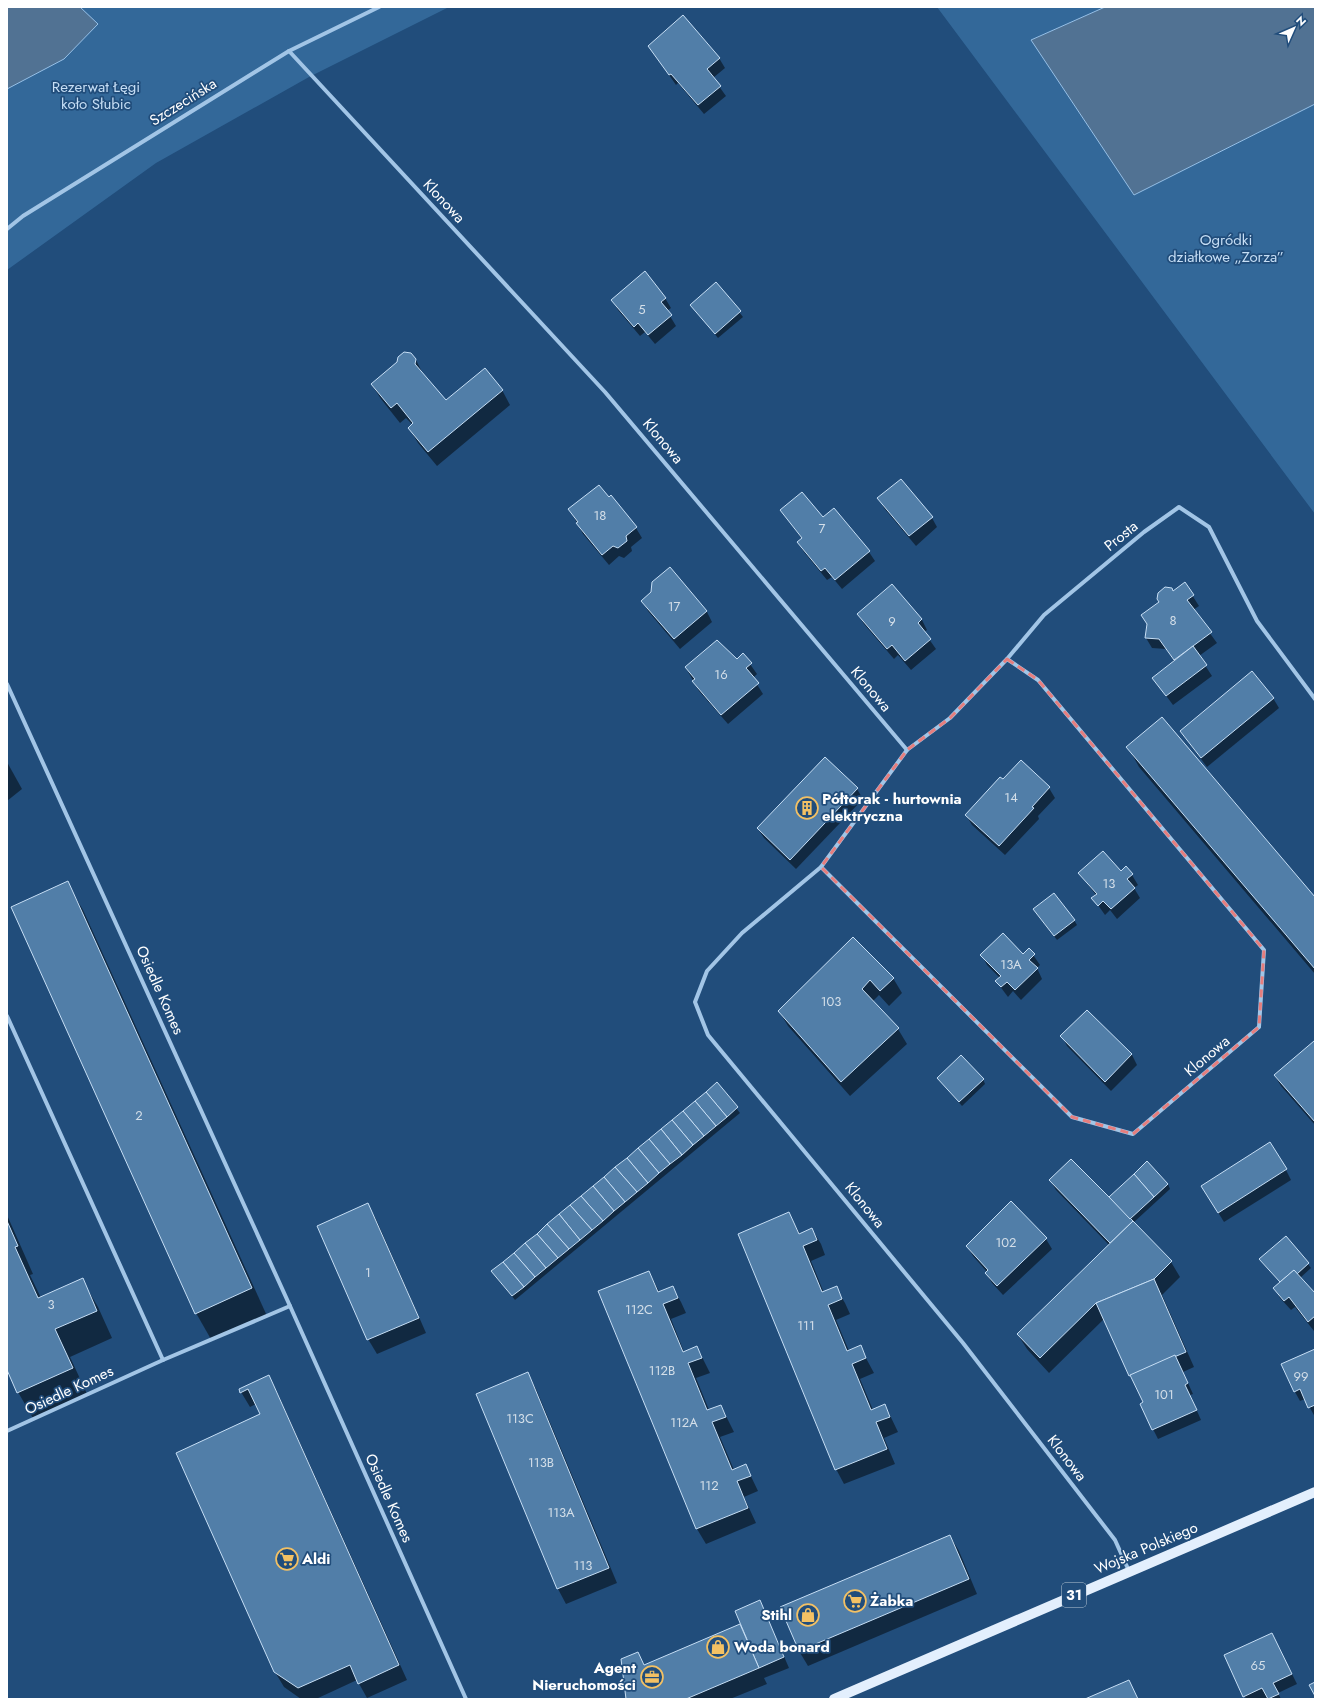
<svg xmlns="http://www.w3.org/2000/svg" width="1322" height="1706" viewBox="0 0 1322 1706" font-family="Jost,sans-serif">
<style>
.green{fill:#336899}
.water{fill:#517293;stroke:#96c0e7}
.shadow{fill:#0007}
.building{fill:#517ea8;stroke:#c6def5}
.lines{fill:none;stroke-linecap:round;stroke-linejoin:round}
.street{stroke:#a2c5e6;stroke-width:4}
.primary{stroke:#e3effd;stroke-width:10}
.marked{fill:none;stroke:#e67e7e;stroke-width:3;stroke-dasharray:8 5;stroke-linejoin:round}
.labels{text-anchor:middle;stroke-width:3.5;stroke-linejoin:round;paint-order:stroke}
.number-label{font-size:13px;fill:#d4dfe9}
.shield{fill:#214d7b;stroke:#bccad7;stroke-width:1}
.shield-label{font-size:14px;font-weight:bold;fill:#fff}
.park-label{font-size:15px;fill:#c6def5;stroke:#214d7b}
.street-label{font-size:15px;fill:#fff;stroke:#214d7b}
.poi-label{font-size:15px;font-weight:bold;fill:#fff;stroke:#214d7b;text-anchor:start}
</style>
<rect width="100%" height="100%" fill="#214d7b"/>
<g class="green">
<path d="M7,7h442l-140,70 -153,86 -149,107z"/>
<path d="M937,7h168l-74,33 103,155 181,-91v410z"/>
</g>
<g class="water">
<path d="M7,7h73l18,17 -34,35 -57,30z"/>
<path d="M1105,7h210v97l-181,91 -103,-155z"/>
</g>
<g class="shadow">
<path d="M649,46l70,12 6,10 -12,10 13,18 -22,18 -26,-31 -2,2z"/>
<path d="M716,283l27,34 -25,21 -27,-33z"/>
<path d="M665,298l6,10 -4,3 9,15 -21,18 -10,-12 -5,4 -22,-26 -5,-10z"/>
<path d="M416,360l8,16 22,25 56,-11 8,15 -73,61 -19,-23 -9,-15 4,-3 -7,-7 -6,5 -19,-24 -9,-14z"/>
<path d="M611,497l25,31 6,10 -11,9 1,4 -8,7 -5,-2 -10,9 -26,-31 -13,-24z"/>
<path d="M879,498l53,20 5,9 -21,19 -32,-38z"/>
<path d="M834,509l35,43 6,9 -33,28 -10,-12 -5,3 -23,-28 -6,-9 4,-4 -21,-29 42,9z"/>
<path d="M670,569l37,43 5,10 -32,27 -32,-38 -5,-10 9,-8z"/>
<path d="M1185,584l14,22 -6,4 24,33 -18,13 13,20 -39,29 -20,-27 21,-17 -8,-12 -14,-1 -6,-10 27,-46z"/>
<path d="M892,585l30,35 5,10 -3,2 12,17 -25,21 -13,-15 -4,4 -30,-35 -6,-10z"/>
<path d="M743,654l14,20 -4,4 10,16 -35,30 -29,-33 -13,-23 51,-8z"/>
<path d="M1273,698l6,10 -72,59 -26,-35z"/>
<path d="M1128,747l187,151v76l-176,-207z"/>
<path d="M7,762l15,27 -15,12z"/>
<path d="M1003,781l46,7 6,10 -17,18 1,3 -34,36 -33,-30 -6,-10z"/>
<path d="M857,789l6,10 -67,70 -32,-31 -6,-9z"/>
<path d="M1079,873h42l11,2 6,10 -4,3 6,10 -23,21 -7,-9 -5,5 -12,-17 3,-3z"/>
<path d="M67,883l16,27 184,406 -55,25 -16,-28z"/>
<path d="M1037,914l37,6 3,5 -20,15z"/>
<path d="M853,938l40,40 9,15 -13,13 -10,-11 -7,7 26,27 9,15 -57,52 -62,-70 -9,-15z"/>
<path d="M1029,949l11,16 -3,3 5,11 -21,21 -8,-9 -5,6 -12,-16 4,-3 -13,-13 -5,-10h41z"/>
<path d="M1087,1011l45,44 5,10 -26,26 -44,-45 -5,-10z"/>
<path d="M1315,1044v81l-34,-39 -6,-10z"/>
<path d="M938,1078l45,1 2,5 -23,22z"/>
<path d="M717,1084l23,29 -225,187 -20,-24z"/>
<path d="M1286,1170l5,10 -67,42 -16,-26z"/>
<path d="M1050,1180l63,22 55,-18 2,5 -37,34 38,39 9,15 -18,18 32,72 -11,5 10,22 -3,1 11,25 -43,19 -5,-10 -15,-39 -34,-71 -55,54 -22,-24 -9,-14 91,-90 -53,-55z"/>
<path d="M367,1204l9,15 50,114 -49,21 -9,-15 -50,-113z"/>
<path d="M789,1214l11,20 12,-5 9,15 4,11 -14,6 13,32 12,-5 9,15 5,11 -14,6 13,31 11,-4 14,26 -14,6 13,31 12,-5 13,27 -14,6 11,26 -51,20 -8,-15z"/>
<path d="M7,1215l26,59 -3,1 11,23 41,-18 16,27 14,31 -42,19 18,39 -54,24 -16,-28 -11,-24z"/>
<path d="M1046,1239l6,10 -49,46 -11,-12 -6,-10 1,-1 -14,-16 -6,-10z"/>
<path d="M1260,1260l48,4 3,4 -11,10 15,17 -1,36 -19,-24 -4,3 -11,-12 -5,-10 6,-5z"/>
<path d="M649,1272l11,21 12,-6 9,15 5,11 -15,6 13,33 13,-5 13,26 -14,5 13,32 12,-4 13,26 -14,5 14,33 12,-4 12,25 -14,6 12,26 -50,21 -9,-15 -98,-237z"/>
<path d="M1315,1350v67l-10,-18 -5,2 -5,-9z"/>
<path d="M528,1374l8,15 81,194 -51,21 -8,-15z"/>
<path d="M269,1377l8,15 130,288 -40,18 -10,-18 -41,19h-15l-17,-12 -9,-15 -14,-257 -5,-11 -6,3 -9,-15z"/>
<path d="M950,1536l9,15 18,43 -169,72 -9,-15z"/>
<path d="M760,1601l29,67 -25,10 3,6 -37,15h-103l11,-45 7,12 97,-37z"/>
<path d="M1272,1634l25,50 -19,9 3,6h-35l-20,-44z"/>
</g>
<g class="building">
<path d="M683,15l37,43 -13,11 14,17 -23,19 -27,-31 -2,1 -21,-29z"/>
<path d="M645,271l21,27 -5,4 11,13 -24,20 -10,-12 -4,4 -23,-27z"/>
<path d="M716,282l25,29 -26,23 -25,-29z"/>
<path d="M404,352l7,1 5,6 -1,5 31,36 39,-32 18,22 -75,62 -20,-24 5,-5 -16,-20 -6,5 -20,-24 26,-22 1,-5z"/>
<path d="M901,479l32,38 -24,19 -32,-38z"/>
<path d="M599,485l10,12 2,-2 26,32 -11,9 1,5 -9,7 -5,-2 -11,9 -26,-32 2,-1 -10,-13z"/>
<path d="M802,492l21,25 11,-9 36,43 -35,29 -10,-12 -4,3 -24,-29 5,-4 -22,-28z"/>
<path d="M670,567l37,44 -33,28 -33,-38 10,-9 1,-10z"/>
<path d="M1185,582l9,13 -7,5 25,32 -38,28 -15,-21 -14,-1 2,-14 -6,-9 18,-13 -2,-3 1,-6 7,-6 7,1 1,3z"/>
<path d="M892,584l30,35 -4,4 13,16 -26,22 -13,-16 -5,4 -30,-35z"/>
<path d="M717,640l20,19 6,-6 9,10 -6,5 13,15 -38,32 -29,-34 3,-2 -10,-12z"/>
<path d="M1193,646l14,19 -41,31 -14,-18z"/>
<path d="M1252,671l22,27 -73,60 -21,-27z"/>
<path d="M1162,717l153,180v72l-189,-222z"/>
<path d="M825,757l33,31 -68,72 -33,-32z"/>
<path d="M1021,760l29,27 -18,20 2,1 -35,38 -34,-31 35,-38 3,2z"/>
<path d="M1103,851l18,20 5,-5 7,8 -6,5 8,9 -24,21 -8,-8 -5,5 -7,-8 6,-4 -19,-21z"/>
<path d="M68,881l184,407 -57,26 -184,-407z"/>
<path d="M1054,893l21,27 -21,16 -21,-27z"/>
<path d="M1003,933l20,21 6,-6 6,6 -6,6 9,8 -23,22 -8,-8 -6,5 -6,-6 6,-5 -21,-21z"/>
<path d="M853,937l41,41 -14,13 -10,-11 -8,9 37,39 -58,54 -63,-71z"/>
<path d="M1087,1010l45,44 -27,28 -45,-46z"/>
<path d="M1314,1041l1,1v80l-41,-47z"/>
<path d="M961,1055l23,24 -25,23 -22,-24z"/>
<path d="M717,1082l21,25 -11,10 -21,-25z"/>
<path d="M706,1092l21,25 -11,9 -21,-25z"/>
<path d="M695,1101l21,25 -12,10 -21,-25z"/>
<path d="M683,1111l21,25 -11,9 -21,-25z"/>
<path d="M672,1120l21,25 -11,10 -21,-26z"/>
<path d="M661,1129l21,26 -12,9 -21,-25z"/>
<path d="M649,1139l21,25 -11,9 -21,-25z"/>
<path d="M1270,1142l17,27 -69,44 -17,-27z"/>
<path d="M638,1148l21,25 -11,10 -21,-25z"/>
<path d="M627,1158l21,25 -11,9 -22,-25z"/>
<path d="M1071,1159l62,62 -23,22 -61,-63z"/>
<path d="M1147,1161l21,23 -14,13 -20,-23z"/>
<path d="M615,1167l22,25 -12,10 -21,-25z"/>
<path d="M1134,1174l20,23 -24,22 -21,-22z"/>
<path d="M604,1177l21,25 -11,9 -21,-25z"/>
<path d="M593,1186l21,25 -11,10 -22,-25z"/>
<path d="M581,1196l22,25 -11,9 -22,-25z"/>
<path d="M1011,1201l36,37 -50,48 -12,-13 3,-3 -22,-24z"/>
<path d="M368,1203l51,115 -52,22 -50,-114z"/>
<path d="M570,1205l22,25 -12,10 -21,-26z"/>
<path d="M789,1212l10,22 13,-6 5,12 -14,6 19,46 15,-6 5,13 -14,6 19,46 14,-6 5,13 -14,6 19,46 14,-6 5,13 -14,5 11,27 -52,21 -97,-236z"/>
<path d="M559,1214l21,26 -11,9 -22,-25z"/>
<path d="M7,1221l11,25 -3,1 23,51 45,-20 14,33 -42,18 18,39 -56,25 -10,-23z"/>
<path d="M1133,1221l39,40 -18,18 -58,24 -56,55 -23,-24z"/>
<path d="M547,1224l22,25 -11,9 -21,-24z"/>
<path d="M537,1234l21,24 -12,10 -21,-25z"/>
<path d="M1286,1236l23,27 -12,11 -3,-4 -14,12 -21,-23z"/>
<path d="M525,1243l21,25 -11,9 -21,-24z"/>
<path d="M514,1253l21,24 -11,10 -21,-25z"/>
<path d="M503,1262l21,25 -12,9 -21,-25z"/>
<path d="M1294,1270l21,23v23l-7,6 -19,-25 -5,4 -11,-13z"/>
<path d="M649,1271l9,21 15,-6 5,12 -15,6 20,48 14,-6 5,12 -14,5 19,47 14,-5 5,12 -14,5 20,48 14,-6 5,12 -14,5 11,27 -52,21 -98,-238z"/>
<path d="M1154,1279l32,73 -57,24 -33,-73z"/>
<path d="M1315,1349v56l-7,3 -8,-19 -6,3 -13,-28z"/>
<path d="M1175,1355l13,28 -3,2 12,25 -45,20 -12,-26 3,-2 -13,-27z"/>
<path d="M528,1372l81,196 -52,21 -81,-195z"/>
<path d="M269,1375l130,290 -41,19 -8,-19 -52,23 -24,-16 -98,-219 84,-39 -12,-25 -8,4 -1,-4z"/>
<path d="M950,1535l19,44 -170,72 -19,-44z"/>
<path d="M760,1600l24,57 -25,11 -24,-57z"/>
<path d="M740,1624l19,44 -73,31h-60l-5,-40 17,-7 6,13z"/>
<path d="M1272,1633l20,41 -19,9 6,11 -11,5 -6,-11 -19,9 -19,-42z"/>
<path d="M1129,1680l9,19h-53z"/>
<path d="M1315,1682v14l-6,-11z"/>
</g>
<g class="lines">
<g class="street">
<path d="M289,51l316,341 302,358"/>
<path d="M7,229l16,-13 266,-165 90,-44"/>
<path d="M7,684l283,622 176,393"/>
<path d="M821,867l251,250 61,17 126,-107 5,-77 -226,-270 -31,-21"/>
<path d="M7,1016l156,344"/>
<path d="M7,1431l156,-71 127,-54"/>
<path d="M1129,1571l-14,-31 -152,-197 -255,-308 -13,-33 12,-31 35,-38 79,-66 86,-117 43,-32 57,-59 37,-44 100,-83 35,-25 30,20 48,94 58,78"/>
</g>
<path class="primary" d="M834,1699l481,-207"/>
</g>
<path class="marked" d="M1007,659l31,21 226,270 -5,77 -126,107 -61,-17 -251,-250 86,-117 43,-32z"/>
<defs>
<g id="building-ring" transform="scale(1.15)"><circle r="9.5" fill="#214d7b" stroke="#f3c164" stroke-width="1.5"/><path d="M-4-6H4V6H1V3H-1V6H-4ZM-2.5-4.3h1.7v1.8h-1.7ZM.8-4.3h1.7v1.8H.8ZM-2.5-1h1.7V.8h-1.7ZM.8-1h1.7V.8H.8Z" fill="#f3c164"/></g>
<g id="supermarket-ring" transform="scale(1.15)"><circle r="9.5" fill="#214d7b" stroke="#f3c164" stroke-width="1.5"/><path d="M-6-5.5h2.5l.6 2H6L4.5 2H-2.5L-4.4-4H-6ZM-1.5 3.2a1.3 1.3 0 1 0 .1 0ZM3 3.2a1.3 1.3 0 1 0 .1 0Z" fill="#f3c164"/></g>
<g id="shop-ring" transform="scale(1.15)"><circle r="9.5" fill="#214d7b" stroke="#f3c164" stroke-width="1.5"/><path d="M-5-2.5h2.3a2.7 3.5 0 0 1 5.4 0H5L5.5 6h-11ZM-1.5-2.5h3a1.5 2.3 0 0 0-3 0Z" fill="#f3c164"/></g>
<g id="office-ring" transform="scale(1.15)"><circle r="9.5" fill="#214d7b" stroke="#f3c164" stroke-width="1.5"/><path d="M-6-3h4V-5.5h4V-3h4V5H-6ZM-1-4.5V-3h2v-1.5ZM-6 0V1H6V0Z" fill="#f3c164"/></g>
</defs>
<g fill-rule="evenodd">
<use href="#building-ring" x="807" y="808"/>
<use href="#supermarket-ring" x="287" y="1559"/>
<use href="#supermarket-ring" x="855" y="1601"/>
<use href="#shop-ring" x="808" y="1615"/>
<use href="#shop-ring" x="718" y="1647"/>
<use href="#office-ring" x="652" y="1677"/>
</g>
<g class="labels">
<g class="number-label">
<text x="642" y="314">5</text>
<text x="600" y="520">18</text>
<text x="822" y="533">7</text>
<text x="674" y="611">17</text>
<text x="1173" y="625">8</text>
<text x="892" y="626">9</text>
<text x="721" y="679">16</text>
<text x="1011" y="802">14</text>
<text x="1109" y="888">13</text>
<text x="1011" y="969">13A</text>
<text x="831" y="1006">103</text>
<text x="139" y="1120">2</text>
<text x="1006" y="1247">102</text>
<text x="368" y="1277">1</text>
<text x="51" y="1309">3</text>
<text x="639" y="1314">112C</text>
<text x="806" y="1330">111</text>
<text x="662" y="1375">112B</text>
<text x="1301" y="1381">99</text>
<text x="1164" y="1399">101</text>
<text x="520" y="1423">113C</text>
<text x="684" y="1427">112A</text>
<text x="541" y="1467">113B</text>
<text x="709" y="1490">112</text>
<text x="561" y="1517">113A</text>
<text x="583" y="1570">113</text>
<text x="1258" y="1670">65</text>
</g>
<rect class="shield" x="1062" y="1583" width="24" height="24" rx="3"/>
<g class="shield-label">
<text x="1074" y="1600">31</text>
</g>
<g class="park-label">
<text x="96" y="92">Rezerwat Łęgi<tspan x="96" dy="17">koło Słubic</tspan></text>
<text x="1226" y="245">Ogródki<tspan x="1226" dy="17">działkowe „Zorza”</tspan></text>
</g>
<g class="street-label">
<text transform="translate(183 102) rotate(-32)" y="5">Szczecińska</text>
<text transform="translate(444 201) rotate(47)" y="5">Klonowa</text>
<text transform="translate(663 441) rotate(50)" y="5">Klonowa</text>
<text transform="translate(1121 536) rotate(-39)" y="5">Prosta</text>
<text transform="translate(871 689) rotate(50)" y="5">Klonowa</text>
<text transform="translate(160 990) rotate(66)" y="5">Osiedle Komes</text>
<text transform="translate(1207 1056) rotate(-40)" y="5">Klonowa</text>
<text transform="translate(865 1205) rotate(51)" y="5">Klonowa</text>
<text transform="translate(69 1390) rotate(-25)" y="5">Osiedle Komes</text>
<text transform="translate(1067 1458) rotate(52)" y="5">Klonowa</text>
<text transform="translate(389 1498) rotate(66)" y="5">Osiedle Komes</text>
<text transform="translate(1146 1548) rotate(-23)" y="5">Wojska Polskiego</text>
</g>
<g class="poi-label">
<text x="822" y="804">Półtorak - hurtownia<tspan x="822" dy="17">elektryczna</tspan></text>
<text x="302" y="1564">Aldi</text>
<text x="870" y="1606">Żabka</text>
<text x="792" y="1620" text-anchor="end">Stihl</text>
<text x="734" y="1652">Woda bonard</text>
<text x="636" y="1673" text-anchor="end">Agent<tspan x="636" dy="17">Nieruchomości</tspan></text>
</g>
</g>
<rect width="1322" height="1706" fill="none" stroke="#ffffff" stroke-width="16"/>
<g transform="translate(1294 28) rotate(45)" stroke="#214d7b" stroke-width="3" paint-order="stroke">
<path d="M0-3L7 15L0 10L-7 15Z" fill="#ffffff"/>
<text y="-6" font-size="11" font-weight="bold" text-anchor="middle" fill="#ffffff">N</text>
</g>
</svg>
